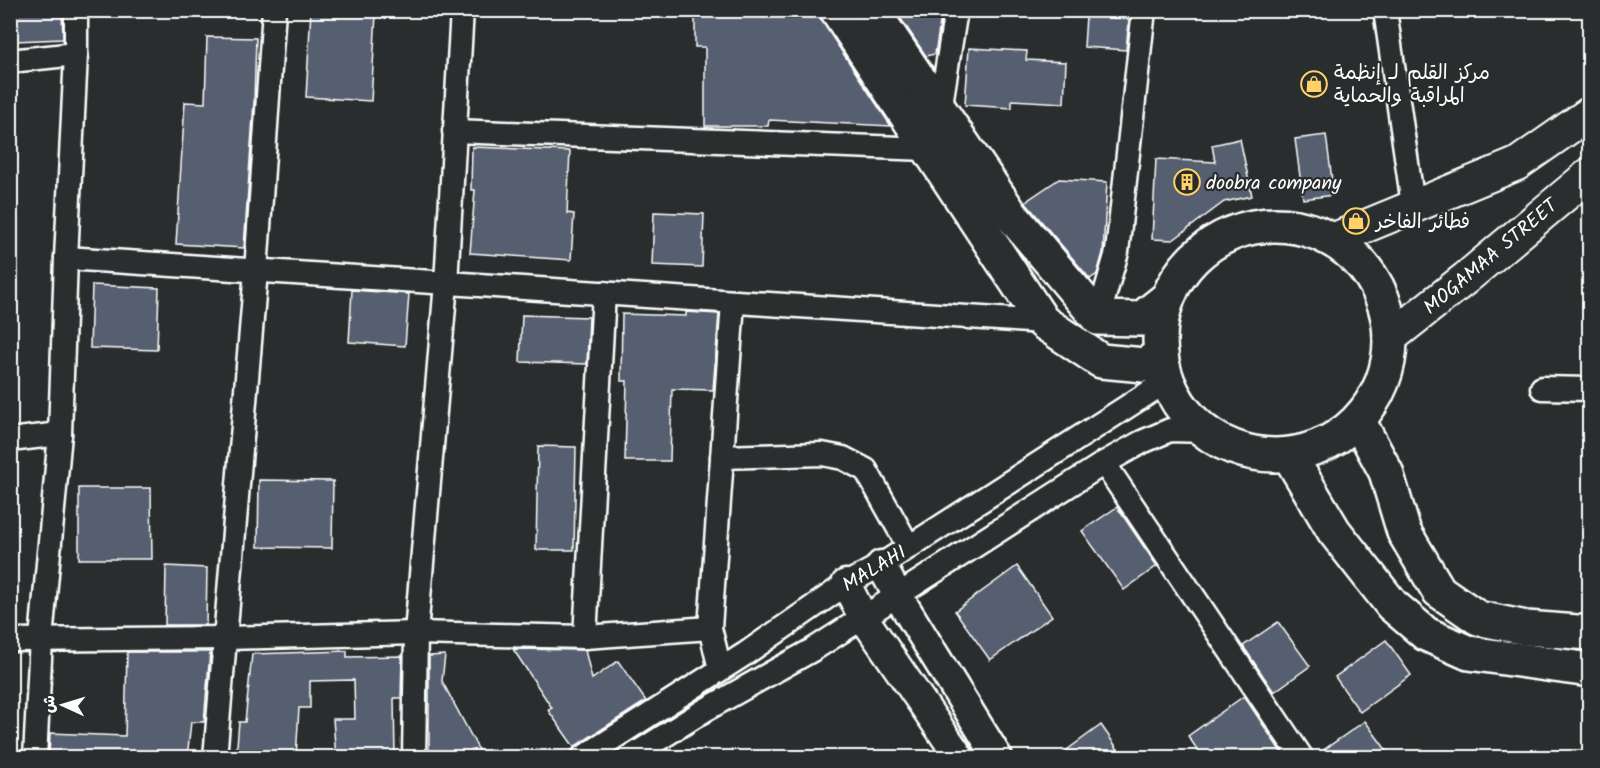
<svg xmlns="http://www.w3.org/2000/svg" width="1600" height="768" viewBox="0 0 1600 768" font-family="Kalam,'Playpen Sans Arabic',sans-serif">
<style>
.building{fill:#575f70;stroke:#fff;stroke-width:1.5}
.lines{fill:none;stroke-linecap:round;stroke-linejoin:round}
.minor-casing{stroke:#fff;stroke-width:27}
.tertiary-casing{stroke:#fff;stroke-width:33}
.secondary-casing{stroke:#fff;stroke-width:36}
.primary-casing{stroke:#fff;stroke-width:38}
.minor{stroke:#2a2d2e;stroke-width:22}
.tertiary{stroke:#2a2d2e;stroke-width:28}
.secondary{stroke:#2a2d2e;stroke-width:32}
.primary{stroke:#2a2d2e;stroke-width:33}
.labels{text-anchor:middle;stroke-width:4.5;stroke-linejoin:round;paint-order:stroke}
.poi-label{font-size:20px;fill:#fff;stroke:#2a2d2e;text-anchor:start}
.street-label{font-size:20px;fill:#fff;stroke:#2a2d2e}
</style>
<rect width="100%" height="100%" fill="#2a2d2e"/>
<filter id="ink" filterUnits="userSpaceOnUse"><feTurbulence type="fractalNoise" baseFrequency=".0167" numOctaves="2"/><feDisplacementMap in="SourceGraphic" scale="12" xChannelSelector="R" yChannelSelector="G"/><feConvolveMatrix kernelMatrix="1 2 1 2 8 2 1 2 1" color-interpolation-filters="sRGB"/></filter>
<g filter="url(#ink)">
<g class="building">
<path d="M14,10h48l1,29 -48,2z"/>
<path d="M311,10l65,4 -5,87 -65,-4z"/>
<path d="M695,10h123l3,10 70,106 -122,-6 -1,6h-63v-79h-10z"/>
<path d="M895,10h47l-7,44 -9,2z"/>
<path d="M1086,16l43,3 -3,31 -42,-3z"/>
<path d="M207,37l49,1 -2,64 -10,146 -68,-4 9,-142 20,1z"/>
<path d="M969,48l58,3 -1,9 40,2 -2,41 -52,-3v8l-47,-3z"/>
<path d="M1326,135l8,60 -31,4 -8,-60z"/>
<path d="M1240,139l12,57 -28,6 -51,38 -21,-1 4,-80 59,3 -3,-17z"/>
<path d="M472,147l98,4 -3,62 7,1 -3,46 -101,-7 5,-63h-4z"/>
<path d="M1059,179l48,3 -4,71 -6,21 -7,5 -65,-77z"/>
<path d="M654,212l50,2 -2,53 -50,-2z"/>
<path d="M92,285l67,3 -2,62 -67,-2z"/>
<path d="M352,290l57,4 -4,52 -56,-4z"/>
<path d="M686,312l33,2 -6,76 -41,-1 -2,72h-45l2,-80h-6l1,-67 64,2z"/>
<path d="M522,315l67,2 -2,47 -67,-2z"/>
<path d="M538,446l38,1 -2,103h-38z"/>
<path d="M259,480l74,1 -1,67 -74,-1z"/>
<path d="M79,488h72l1,71h-73z"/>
<path d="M1117,507l40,59 -33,24 -42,-59z"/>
<path d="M166,566l41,2 -1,57h-41z"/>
<path d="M1017,566l35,50 -62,44 -35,-49z"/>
<path d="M1278,622l32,44 -36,26 -31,-46z"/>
<path d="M1386,640l25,35 -51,37 -25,-35z"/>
<path d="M513,649l72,1 7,29 26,-18 28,40 -72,46 -26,-37 4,-2z"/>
<path d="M347,651v6l55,-1 -1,42h-7l1,60h-59l-3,-39h22l-1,-39 -44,1v27h-11l-3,50h-60l3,-36h6l7,-68z"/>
<path d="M127,652h83l-6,70h-13l-4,36h-138l1,-25 75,3z"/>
<path d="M445,655l-3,26 41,77h-54v-102z"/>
<path d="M1244,696l41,62h-82l-15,-22z"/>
<path d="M1365,721l27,37h-77v-2z"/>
<path d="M1101,725l23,33h-68z"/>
</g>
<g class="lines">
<g class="minor-casing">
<g id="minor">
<path d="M1385,10l28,195"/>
<path d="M10,61l66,-7"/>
<path d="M946,119l-4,-21 14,-88"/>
<path d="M454,131l474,18"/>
<path d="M66,258l977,64"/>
<path d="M1098,318l19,-66 27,-242"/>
<path d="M1542,388l48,1"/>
<path d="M10,440l50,-6"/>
<path d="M722,457l100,-3 21,4 23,12 43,77"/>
<path d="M1104,463l198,295"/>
<path d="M585,637l19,-344"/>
<path d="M10,640l216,-2 190,-5 169,4 125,-9"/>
<path d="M720,669l-10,-41 23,-326"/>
<path d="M35,758l6,-119 19,-205 6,-176 10,-204v-44"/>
<path d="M215,758l41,-487 18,-261"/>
<path d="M414,758l2,-125 30,-350 16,-273"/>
<path d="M582,758l163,-104 101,-70 35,-19 286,-184"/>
<path d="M629,758l76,-48 109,-61 290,-186 38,-21 28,-12 35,1"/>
</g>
</g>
<g class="tertiary-casing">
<g id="tertiary">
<path d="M881,565l17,31 100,162"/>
<path d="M846,584l17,33 97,141"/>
</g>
</g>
<g class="secondary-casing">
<g id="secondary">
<path d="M1332,240l185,-76 73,-51"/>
<path d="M1390,338l76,-60 124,-104"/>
</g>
</g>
<g class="primary-casing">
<g id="primary">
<path d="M837,10l206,312 58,39 43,4 17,-10"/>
<path d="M872,10l140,206 86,102 43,1 24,-19"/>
<circle cx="1275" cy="340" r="115"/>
<path d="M1358,420l28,52 18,60 35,59 39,27 48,10 64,5"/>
<path d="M1289,455l45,76 58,74 34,29 43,19 121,17"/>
</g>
</g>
<use href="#minor" class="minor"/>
<use href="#tertiary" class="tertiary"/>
<use href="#secondary" class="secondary"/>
<use href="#primary" class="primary"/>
</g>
</g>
<defs>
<g id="shop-ring" transform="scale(1.35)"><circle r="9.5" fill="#2a2d2e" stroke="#ffd166" stroke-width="1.5"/><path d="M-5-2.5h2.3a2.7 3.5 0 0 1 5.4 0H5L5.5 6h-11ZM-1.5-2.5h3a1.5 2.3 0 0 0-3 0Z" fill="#ffd166"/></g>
<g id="building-ring" transform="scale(1.35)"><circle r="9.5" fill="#2a2d2e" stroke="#ffd166" stroke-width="1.5"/><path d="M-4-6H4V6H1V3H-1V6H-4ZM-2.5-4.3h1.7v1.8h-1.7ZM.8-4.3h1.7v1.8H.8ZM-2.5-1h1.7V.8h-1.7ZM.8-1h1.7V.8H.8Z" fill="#ffd166"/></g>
</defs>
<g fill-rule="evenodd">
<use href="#shop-ring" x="1314" y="84"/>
<use href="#building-ring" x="1187" y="182"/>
<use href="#shop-ring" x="1356" y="221"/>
</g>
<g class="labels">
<g class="poi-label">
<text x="1334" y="79">مركز القلم لـ إنظمة<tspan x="1334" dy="23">المراقبة والحماية</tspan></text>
<text x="1206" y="189">doobra company</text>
<text x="1376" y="228">فطائر الفاخر</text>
</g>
<g class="street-label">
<text transform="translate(1490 256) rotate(-40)" y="7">MOGAMAA STREET</text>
<text transform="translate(874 568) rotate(-31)" y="7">MALAHI</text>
</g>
</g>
<rect width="1600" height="768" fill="none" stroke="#2a2d2e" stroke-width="36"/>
<rect x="18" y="18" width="1564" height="732" fill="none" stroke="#fff" stroke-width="2" filter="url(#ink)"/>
<g transform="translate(63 705) rotate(274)" stroke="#2a2d2e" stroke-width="4.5" paint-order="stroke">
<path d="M0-4.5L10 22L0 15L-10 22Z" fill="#ffffff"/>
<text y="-9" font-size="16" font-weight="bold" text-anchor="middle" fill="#ffffff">ش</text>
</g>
</svg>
